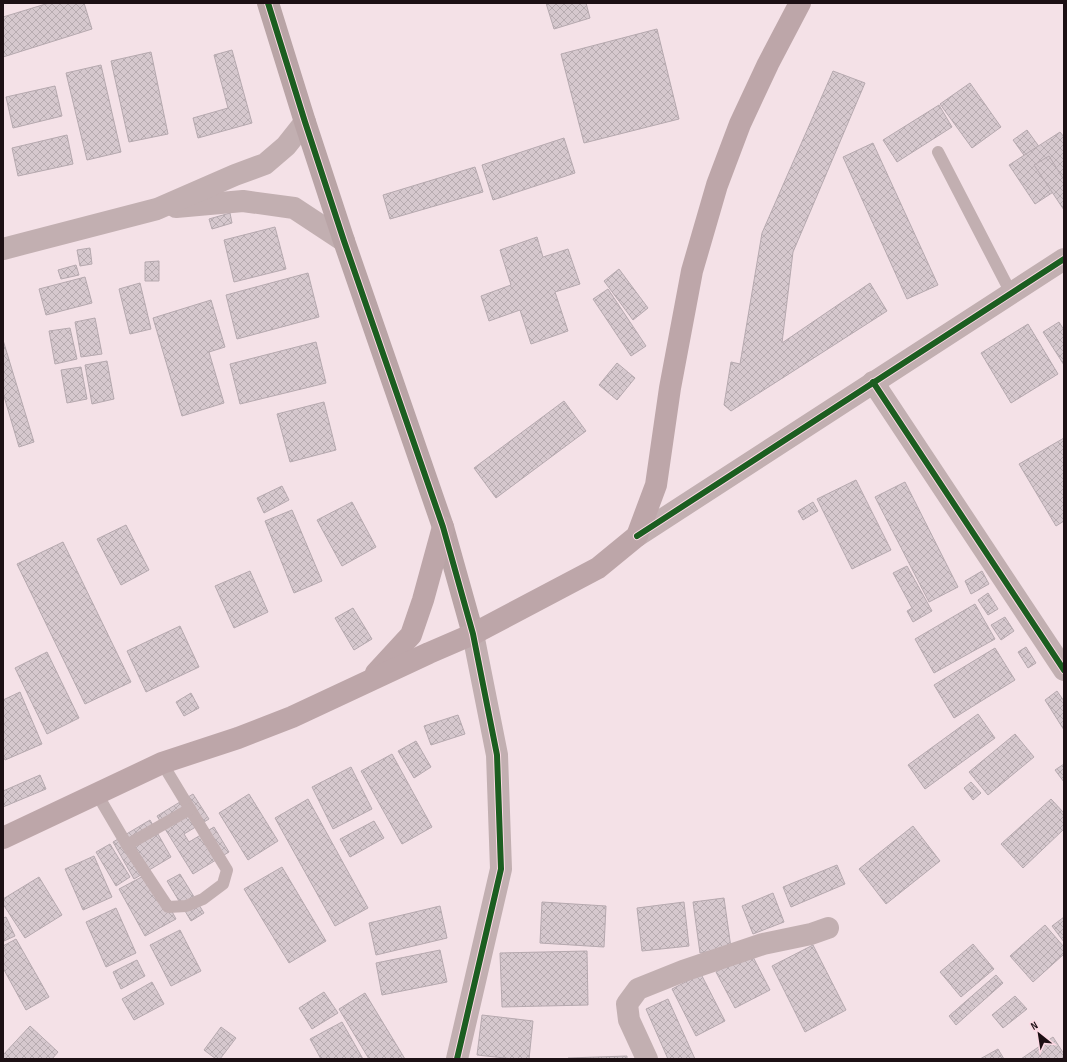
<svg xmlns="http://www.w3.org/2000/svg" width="1067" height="1062" viewBox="0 0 1067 1062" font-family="'Sofia Sans Condensed',sans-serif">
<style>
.building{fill:url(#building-cross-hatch);stroke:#b6a9af}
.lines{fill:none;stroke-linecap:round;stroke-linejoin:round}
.lane{stroke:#c2afb1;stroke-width:12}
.street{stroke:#c2afb1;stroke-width:22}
.secondary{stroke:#b9a4a6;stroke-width:22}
.primary{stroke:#bda6a9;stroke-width:22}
.cycleway-casing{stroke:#fcd9e4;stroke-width:8}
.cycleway{stroke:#1b5e20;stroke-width:6}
</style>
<defs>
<pattern id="building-cross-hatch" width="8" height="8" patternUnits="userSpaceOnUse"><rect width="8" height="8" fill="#d6c8ce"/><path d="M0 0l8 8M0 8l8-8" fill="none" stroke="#b7abb0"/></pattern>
</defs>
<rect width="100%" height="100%" fill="#f4e1e7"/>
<g class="building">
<path d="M49,3h35l8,26 -89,28v-40z"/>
<path d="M546,3h40l4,15 -36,11z"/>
<path d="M657,29l22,90 -95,24 -23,-89z"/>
<path d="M232,50l20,73 -54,15 -5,-20 35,-10 -14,-53z"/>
<path d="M151,52l17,82 -39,8 -18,-81z"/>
<path d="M101,65l20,87 -34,8 -21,-87z"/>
<path d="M833,71l32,12 -72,169 -11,91 88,-60 17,28 -156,100 -7,-6 7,-43 9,2 22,-131z"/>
<path d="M970,83l31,44 -29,21 -32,-44z"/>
<path d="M55,86l7,30 -49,12 -7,-31z"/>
<path d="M939,105l13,22 -55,35 -14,-22z"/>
<path d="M1027,130l13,18 -14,10 -13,-18z"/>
<path d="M1060,132l4,5v48l-29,19 -26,-39z"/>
<path d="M67,135l6,29 -55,12 -6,-28z"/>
<path d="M564,138l11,35 -82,27 -11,-35z"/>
<path d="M873,143l65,142 -31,14 -64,-142z"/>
<path d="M1049,156l15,24v30l-30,-45z"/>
<path d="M475,167l8,25 -93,27 -7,-24z"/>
<path d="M230,213l2,10 -20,6 -3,-10z"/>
<path d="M275,227l11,42 -52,13 -10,-42z"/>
<path d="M537,237l6,20 25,-8 12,35 -25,8 13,39 -37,13 -11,-34 -31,11 -8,-25 30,-11 -11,-35z"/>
<path d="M90,248l2,16 -12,2 -3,-16z"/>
<path d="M159,261v20h-14v-19z"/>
<path d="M76,265l3,10 -18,4 -3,-9z"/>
<path d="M619,269l29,39 -15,12 -29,-39z"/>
<path d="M308,273l11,44 -82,22 -11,-44z"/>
<path d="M85,277l7,26 -46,12 -7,-26z"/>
<path d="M140,283l11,46 -21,5 -11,-45z"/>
<path d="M608,289l38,57 -15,10 -38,-57z"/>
<path d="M211,300l14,47 -16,5 15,51 -42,13 -29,-98z"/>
<path d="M95,318l7,36 -21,3 -6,-35z"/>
<path d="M1059,322l5,8v35l-21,-33z"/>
<path d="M1028,324l30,50 -47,29 -30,-50z"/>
<path d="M70,328l7,31 -22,5 -6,-33z"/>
<path d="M3,340l31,102 -15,5 -16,-54z"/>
<path d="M316,342l10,41 -86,21 -10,-40z"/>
<path d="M107,361l7,38 -22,5 -7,-39z"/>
<path d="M617,363l18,15 -18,22 -18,-15z"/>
<path d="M81,367l6,32 -20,4 -6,-33z"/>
<path d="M564,401l22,30 -90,67 -22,-30z"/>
<path d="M324,402l12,48 -46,12 -13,-48z"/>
<path d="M1064,438v83l-8,5 -37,-62z"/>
<path d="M856,480l35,70 -39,19 -35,-70z"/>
<path d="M905,482l53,105 -29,15 -54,-105z"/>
<path d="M282,486l7,14 -25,13 -7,-15z"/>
<path d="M352,502l24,45 -34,19 -25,-46z"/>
<path d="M813,502l5,9 -15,9 -5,-9z"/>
<path d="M292,510l30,71 -28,12 -29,-72z"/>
<path d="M126,525l23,45 -28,15 -24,-46z"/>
<path d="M63,542l68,140 -46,22 -68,-140z"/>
<path d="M907,566l25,45 -19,11 -6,-11 5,-3 -19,-35z"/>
<path d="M250,571l18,41 -34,16 -19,-42z"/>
<path d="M982,571l7,13 -18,10 -6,-13z"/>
<path d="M988,593l10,16 -10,6 -10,-15z"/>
<path d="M975,604l20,35 -61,34 -19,-34z"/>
<path d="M353,608l19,31 -18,11 -19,-32z"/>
<path d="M1005,617l9,14 -13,9 -10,-15z"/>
<path d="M180,626l19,41 -53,25 -19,-41z"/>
<path d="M1026,647l10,16 -8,5 -10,-16z"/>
<path d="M995,648l20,32 -61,38 -20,-33z"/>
<path d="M47,652l32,66 -32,16 -32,-66z"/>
<path d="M1057,691l7,10v29l-19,-30z"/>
<path d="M20,692l22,52 -37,16 -2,-4v-56z"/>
<path d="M191,693l8,15 -15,8 -8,-14z"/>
<path d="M978,714l17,24 -70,51 -17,-24z"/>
<path d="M458,715l7,19 -34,11 -7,-19z"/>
<path d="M1015,734l19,23 -46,38 -19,-23z"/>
<path d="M416,741l15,26 -17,11 -16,-27z"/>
<path d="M392,754l40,73 -30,17 -41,-73z"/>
<path d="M1064,764v18l-9,-12z"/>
<path d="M351,767l21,42 -39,20 -21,-42z"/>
<path d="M40,775l6,14 -43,18v-16z"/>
<path d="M971,782l10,11 -8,7 -9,-12z"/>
<path d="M193,794l16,25 -25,15 5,8 25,-15 15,25 -36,22 -36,-58z"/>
<path d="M249,794l29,47 -30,19 -29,-47z"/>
<path d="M308,799l60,109 -33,18 -60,-108z"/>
<path d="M1051,799l13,14v16l-41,39 -22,-24z"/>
<path d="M150,820l21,37 -37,22 -21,-37z"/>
<path d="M374,821l10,17 -34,19 -10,-18z"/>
<path d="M913,826l27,35 -54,43 -27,-35z"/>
<path d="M110,844l20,33 -14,9 -20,-34z"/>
<path d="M94,856l18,41 -29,13 -18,-41z"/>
<path d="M837,865l8,19 -54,23 -8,-20z"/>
<path d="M282,867l44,74 -37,22 -45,-74z"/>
<path d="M151,872l25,47 -31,17 -26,-47z"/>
<path d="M180,874l24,39 -13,8 -24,-40z"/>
<path d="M39,877l23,38 -37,23 -22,-34v-5z"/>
<path d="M773,893l11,29 -31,12 -11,-28z"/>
<path d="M724,898l7,50 -31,5 -7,-51z"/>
<path d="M542,902l64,4 -2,41 -64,-4z"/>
<path d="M684,902l5,44 -47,5 -5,-43z"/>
<path d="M440,906l7,32 -71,17 -7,-32z"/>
<path d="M116,908l20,45 -30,14 -20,-45z"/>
<path d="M6,917l9,19 -11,5 -1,-23z"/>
<path d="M1064,917v25l-12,-16z"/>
<path d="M1045,925l19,22v7l-31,28 -23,-26z"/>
<path d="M180,930l21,41 -30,15 -21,-41z"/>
<path d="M16,939l33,58 -23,13 -23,-42v-22z"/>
<path d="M973,944l21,25 -33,28 -21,-25z"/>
<path d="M813,945l33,65 -41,22 -33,-66z"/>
<path d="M440,950l7,32 -65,13 -6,-32z"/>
<path d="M587,951l1,54 -86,2 -2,-54z"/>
<path d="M751,953l19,37 -35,18 -19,-36z"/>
<path d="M137,960l8,16 -24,13 -8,-17z"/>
<path d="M701,974l24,47 -29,15 -24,-47z"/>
<path d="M996,975l7,8 -47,42 -7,-9z"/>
<path d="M152,982l12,22 -30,16 -12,-21z"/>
<path d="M324,992l14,21 -26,16 -13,-21z"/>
<path d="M365,993l40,66h-36l-30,-50z"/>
<path d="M1015,996l12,13 -24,19 -11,-13z"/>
<path d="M668,999l27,60h-27l-22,-50z"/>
<path d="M482,1015l51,6 -4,38h-15l-37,-4z"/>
<path d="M342,1022l21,37h-42l-11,-20z"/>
<path d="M30,1026l28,26 -6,7h-49v-4z"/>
<path d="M221,1027l15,11 -16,21h-4l-12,-9z"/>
<path d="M1053,1037l11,17v5h-43z"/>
<path d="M998,1049l6,10h-24z"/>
<path d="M627,1056v3h-59v-1z"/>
</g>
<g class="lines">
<g class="lane">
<path d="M938,152l73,141"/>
<path d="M97,794l30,51 41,62 18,-1 17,-7 20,-15 4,-14 -65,-107"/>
<path d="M127,845l63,-36"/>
</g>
<g class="street">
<path d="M176,207l67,-6 51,7 50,33"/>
<path d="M3,249l154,-40 78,-34 30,-11 21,-18 19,-24"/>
<path d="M873,382l191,288"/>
<path d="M637,536l427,-277"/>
<path d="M457,1059l44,-190 -4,-114 -24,-121"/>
<path d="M647,1059l-18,-39 -2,-16 11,-15 45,-18 80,-27 48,-10 17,-6"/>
</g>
<path class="secondary" d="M268,3l37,119 39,119 99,286 30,107"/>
<g class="primary">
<path d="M376,673l35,-38 12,-35 20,-73"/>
<path d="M3,838l159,-75 76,-25 54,-21 137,-64 44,-19 125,-66 39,-32 19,-51 14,-97 22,-117 25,-86 23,-61 28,-60 32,-61"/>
</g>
<g class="cycleway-casing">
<g id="cycleway">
<path d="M268,3l37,119 39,119 99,286 30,107 24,121 4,114 -44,190"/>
<path d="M873,382l191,288"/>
<path d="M637,536l427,-277"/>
</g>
</g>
<use href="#cycleway" class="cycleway"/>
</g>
<rect width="1067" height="1062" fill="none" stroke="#1c1014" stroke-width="8"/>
<g transform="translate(1039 1034) rotate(330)" stroke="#fcd9e4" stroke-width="3" paint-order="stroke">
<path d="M0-3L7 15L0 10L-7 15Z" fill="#1c1014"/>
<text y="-6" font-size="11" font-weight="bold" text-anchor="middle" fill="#1c1014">N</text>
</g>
</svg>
